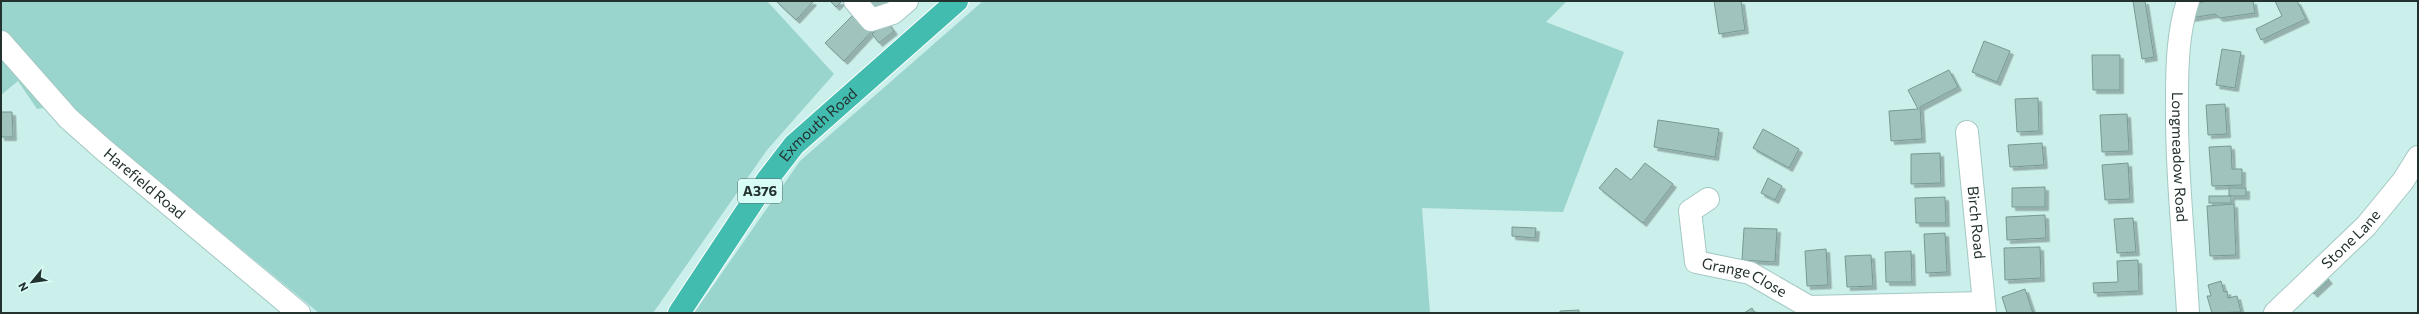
<svg xmlns="http://www.w3.org/2000/svg" width="2419" height="314" viewBox="0 0 2419 314" font-family="Commissioner,sans-serif">
<style>
.green{fill:#9ad5cd}
.building{fill:#a0c3be;stroke:#779994;filter:url(#shadow)}
.lines{fill:none;stroke-linecap:round;stroke-linejoin:round}
.minor-casing{stroke:#a4c8c3;stroke-width:24}
.highway-casing{stroke:#fff;stroke-width:24}
.minor{stroke:#fff;stroke-width:22}
.highway{stroke:#43bcb0;stroke-width:22}
.labels{text-anchor:middle;stroke-width:3;stroke-linejoin:round;paint-order:stroke}
.shield{fill:#d8fdf7;stroke:#596e6b;stroke-width:1}
.shield-label{font-size:14px;font-weight:bold;fill:#23312f}
.street-label{font-size:15px;fill:#23312f;stroke:#d8fdf7}
</style>
<defs>
<filter id="shadow"><feDropShadow dx="3.5" dy="3.5" stdDeviation="0" flood-color="#0004"/></filter>
</defs>
<rect width="100%" height="100%" fill="#cbefea"/>
<g class="green">
<path d="M1,1h766l67,73 -67,76 -114,163h-334l-254,-209 -28,5 -19,-28 -17,14z"/>
<path d="M983,1h584l-21,21 78,30 -61,160 -141,-4 8,105h-736l106,-152z"/>
</g>
<g class="building">
<path d="M776,1h36l1,1 -17,18z"/>
<path d="M830,1h12l-6,6z"/>
<path d="M863,1h30l-19,14z"/>
<path d="M1714,1h27l4,29 -26,4z"/>
<path d="M2133,1h12l9,56 -12,2z"/>
<path d="M2208,1h45l2,12 -35,5 -5,-4 -24,4 5,-15z"/>
<path d="M2275,1h22l9,18 -45,21 -5,-11 26,-13z"/>
<path d="M856,12l18,17 -30,32 -19,-18z"/>
<path d="M887,22l7,9 -15,12 -7,-9z"/>
<path d="M1984,41l26,10 -13,31 -25,-10z"/>
<path d="M2222,49l19,3 -6,36 -19,-3z"/>
<path d="M2092,55h28v35h-27z"/>
<path d="M1949,70l9,17 -38,20 2,32 -31,2 -2,-30 29,-2 -10,-19z"/>
<path d="M2038,98l1,33 -22,1 -2,-33z"/>
<path d="M2225,104l2,30 -19,1 -2,-30z"/>
<path d="M1,112h11l1,25h-12z"/>
<path d="M2127,114l2,37 -27,1 -2,-37z"/>
<path d="M1658,120l61,9 -4,28 -61,-10z"/>
<path d="M1763,129l36,20 -10,19 -36,-20z"/>
<path d="M2042,143l2,22 -34,2 -2,-22z"/>
<path d="M2231,146l1,23h10v16l-30,1 -3,-39z"/>
<path d="M1940,153l1,30 -30,1v-30z"/>
<path d="M1645,163l28,21 -30,39 -44,-35 17,-20 15,12z"/>
<path d="M2128,163l2,36 -25,1 -3,-35z"/>
<path d="M1768,178l14,8 -7,14 -14,-7z"/>
<path d="M2045,187v20h-33v-19z"/>
<rect x="2229" y="188" width="17" height="8"/>
<rect x="2209" y="196" width="22" height="7"/>
<path d="M1945,197l1,26h-30l-1,-25z"/>
<path d="M2234,204l2,51 -26,1 -3,-50z"/>
<path d="M2045,215l1,23 -39,2 -1,-23z"/>
<path d="M2133,218l3,34 -19,1 -3,-34z"/>
<path d="M1512,227l24,1 -1,10 -23,-2z"/>
<path d="M1744,228l33,1 -2,33 -33,-2z"/>
<path d="M1945,233l2,39 -21,1 -2,-39z"/>
<path d="M2040,247l1,31 -36,2 -1,-32z"/>
<path d="M1826,249l2,36 -21,1 -2,-35z"/>
<path d="M1911,251l1,31h-26l-1,-30z"/>
<path d="M1871,255l2,31 -26,1 -2,-31z"/>
<path d="M2138,260l1,31 -45,2 -1,-10 25,-1 -1,-21z"/>
<path d="M2322,273l7,7 -15,14 -6,-7z"/>
<path d="M2221,281l3,11 3,-1 1,7 9,-2 4,16 -29,1 -5,-17h4l-3,-11z"/>
<path d="M2025,289l8,24h-26l-5,-16z"/>
<path d="M1752,308l3,5h-11z"/>
<path d="M1579,310v3h-19v-2z"/>
</g>
<g class="lines">
<g class="minor-casing">
<g id="minor">
<path d="M855,1l16,19 22,-7 14,-12"/>
<path id="s1" d="M2188,1c-10,30 -11,64 -11,96 -1,72 7,144 11,216"/>
<path id="s2" d="M1,42l67,76 36,32 195,163"/>
<path id="s3" d="M1967,132l18,181"/>
<path id="s4" d="M1708,199l-18,12 6,51 54,11 59,34 174,-4"/>
<path id="s5" d="M2275,313l91,-87 37,-45 15,-24"/>
</g>
</g>
<g class="highway-casing">
<g id="highway">
<path id="s6" d="M679,313l88,-133 27,-35 163,-144"/>
</g>
</g>
<use href="#minor" class="minor"/>
<use href="#highway" class="highway"/>
</g>
<g class="labels">
<rect class="shield" x="738" y="179" width="44" height="24" rx="3"/>
<g class="shield-label">
<text x="760" y="196">A376</text>
</g>
<g class="street-label">
<text dy="5" stroke="none"><textPath href="#s6" startOffset="235">Exmouth Road</textPath></text>
<text dy="5" stroke="none"><textPath href="#s1" startOffset="157">Longmeadow Road</textPath></text>
<text dy="5" stroke="none"><textPath href="#s2" startOffset="202">Harefield Road</textPath></text>
<text dy="5" stroke="none"><textPath href="#s3" startOffset="91">Birch Road</textPath></text>
<text dy="5" stroke="none"><textPath href="#s5" startOffset="106">Stone Lane</textPath></text>
<text dy="5" stroke="none"><textPath href="#s4" startOffset="124">Grange Close</textPath></text>
</g>
</g>
<rect width="2419" height="314" fill="none" stroke="#23312f" stroke-width="4"/>
<g transform="translate(32 282) rotate(241)" stroke="#d8fdf7" stroke-width="3" paint-order="stroke">
<path d="M0-3L7 15L0 10L-7 15Z" fill="#23312f"/>
<text y="-6" font-size="11" font-weight="bold" text-anchor="middle" fill="#23312f">N</text>
</g>
</svg>
